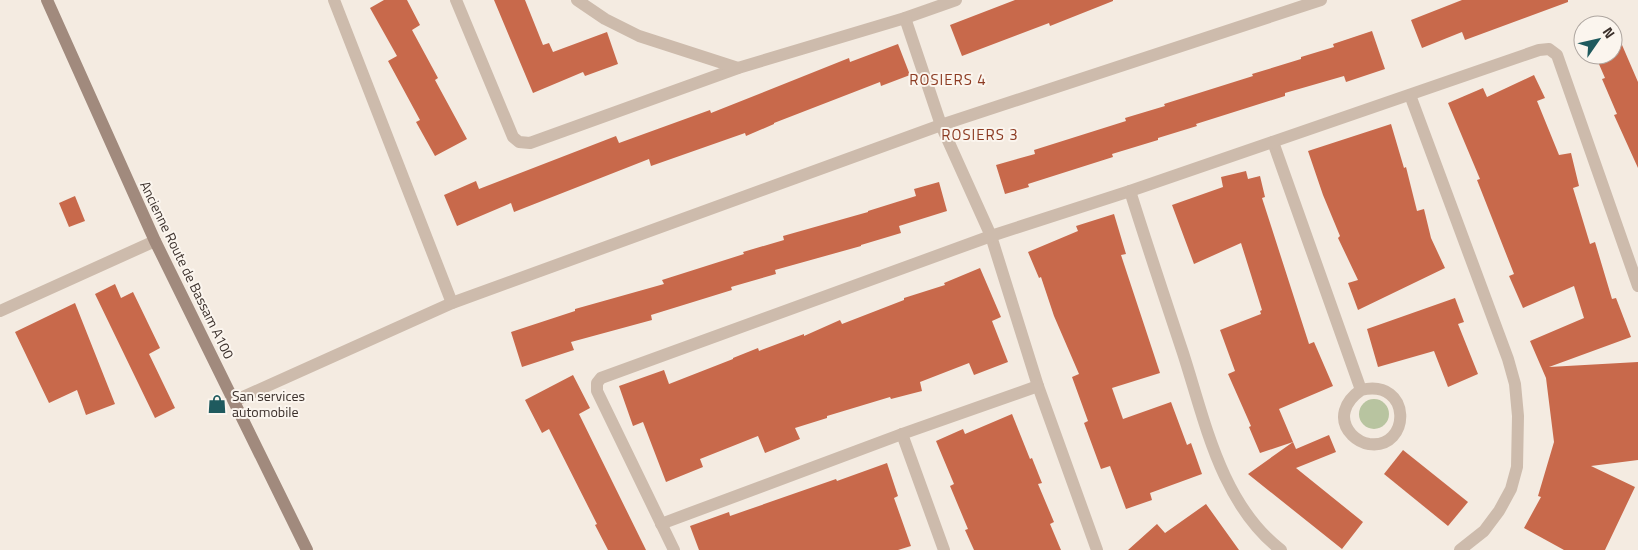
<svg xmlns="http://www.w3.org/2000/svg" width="1638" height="550" viewBox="0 0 1638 550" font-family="'Titillium Web',sans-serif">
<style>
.green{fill:#b8c4a0}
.building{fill:#c8694b}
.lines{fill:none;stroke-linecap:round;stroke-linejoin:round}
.minor{stroke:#cdbbac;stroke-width:12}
.secondary{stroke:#a18a7d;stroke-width:12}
.labels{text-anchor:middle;stroke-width:4;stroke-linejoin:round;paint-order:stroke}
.street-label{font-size:14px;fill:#3b302b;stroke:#fbf5ee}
.poi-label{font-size:14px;fill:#3b302b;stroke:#fbf5ee;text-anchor:start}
.neighbourhood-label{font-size:15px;letter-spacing:1px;fill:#8c3b22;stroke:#fbf5ee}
</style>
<rect width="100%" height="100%" fill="#f4ebe1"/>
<circle class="green" cx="1374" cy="414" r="15"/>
<g class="building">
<path d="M384,0h23l13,25 -8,5 26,48 -3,2 32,59 -32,17 -19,-34 4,-2 -32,-59 9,-5 -27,-48z"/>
<path d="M494,0h31l18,45 6,-2 4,9 54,-20 11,32 -33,12 -2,-4 -50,21z"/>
<path d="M1015,0h98v1l-63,25 -1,-3 -87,33 -12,-31z"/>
<path d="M1462,0h106v2l-103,38 -3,-8 -40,16 -11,-28z"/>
<path d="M1613,24l25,58v86l-24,-53 3,-1 -15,-35 3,-1 -10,-23h18z"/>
<path d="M1372,31l13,38 -39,13 -2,-6 -59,17v3l-89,28 1,2 -39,12v2l-46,14 1,3 -85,27 1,3 -24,7 -9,-29 39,-11 -1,-4 92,-29 -1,-3 40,-12 -1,-2 89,-28 -1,-2 49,-15v-2l33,-10 -1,-3z"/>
<path d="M898,44l12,31 -29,11 -1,-4 -106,41v1l-28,12 -1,-3 -94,33 -2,-7 -135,53 -3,-9 -54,23 -13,-31 32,-14 3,8 137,-53 3,7 91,-33 1,3 138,-55 1,4z"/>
<path d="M1534,75l11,23 -8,3 22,54 12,-2 8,33 -6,2 17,56 5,-2 17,57 4,-1 15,39 -82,30 89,-5v98l-47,6 44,21 -30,63h-41l-40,-22 17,-31 -3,-1 16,-54 -8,-64 -16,-37 54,-23 -10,-32 -51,22 -14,-32 5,-2 -37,-94 3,-1 -32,-76 35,-15 4,9z"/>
<path d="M1391,124l13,44 2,-1 11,44 7,-2 7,29 14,30 -87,42 -10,-27 10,-3 -20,-42 2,-2 -17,-41 -15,-44z"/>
<path d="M1246,171l2,8 12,-3 5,21 -3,1 47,146 5,-2 19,44 -54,23 14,33 -33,11 -11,-26 2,-1 -23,-52 7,-3 -15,-41 41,-16 -1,-3 2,-1 -21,-67 -47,21 -22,-59 51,-18 -2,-10z"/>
<path d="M939,182l8,29 -48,15 2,7 -40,12v1l-86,24 1,4 -45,13 1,3 -81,25 1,5 -81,22 3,8 -52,17 -11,-35 64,-21v-2l89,-25 -2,-4 82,-26 -1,-2 41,-12 -1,-4 85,-24v-1l48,-15 -2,-7z"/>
<path d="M75,196l10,25 -16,6 -10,-24z"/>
<path d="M1114,214l12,40 -5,1 39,118 -48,15 11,31 48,-17 16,43 4,-2 11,31 -52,19 2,7 -26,9 -16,-43 -9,3 -17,-46 4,-2 -16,-44 7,-3 -25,-58 -13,-39 -2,1 -11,-26 50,-21 -2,-5z"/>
<path d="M980,268l21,49 -9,4 16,41 -34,13 -5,-12 -49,19 2,9 -31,8 -1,-2 -63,19v2l-32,10 5,11 -35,14 -7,-17 -58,23 3,8 -37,15 -23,-60 -10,4 -14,-40 45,-16 5,14 64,-25v-1l25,-10 1,3 45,-17v2l36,-16 2,4 62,-24v-2l41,-13 -1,-2z"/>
<path d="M115,284l6,14 12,-6 27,56 -11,6 26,54 -20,10 -60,-124z"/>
<path d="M1455,298l9,24 -6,2 20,50 -30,13 -14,-36 -56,16 -11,-38z"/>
<path d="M75,303l40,101 -29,11 -9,-25 -28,13 -34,-71z"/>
<path d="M573,375l17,33 -11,6 67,136h-38l-13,-25 2,-1 -48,-95 -7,4 -17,-33z"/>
<path d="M1012,414l18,45 2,-1 10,25 -4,1 16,38 -4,2 11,26h-87l-9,-20 3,-1 -18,-43 4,-2 -18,-43 27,-12 2,5z"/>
<path d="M1329,435l7,17 -40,16 67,54 -21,27 -94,-75 45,-32 3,7z"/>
<path d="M1403,450l65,52 -20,24 -64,-52z"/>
<path d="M887,463l11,33 -4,2 17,48 -13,4h-199l-9,-24 39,-14 1,4 106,-37 1,2z"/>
<path d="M1206,504l33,46h-111l29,-26 8,9z"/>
</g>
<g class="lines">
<g class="minor">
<path d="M334,0l118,303"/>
<path d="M456,0l57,137 6,5 11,1 208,-75 167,-50 51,-18"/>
<path d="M577,0l28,19 34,17 99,32"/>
<path d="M905,18l36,107 50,111 47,150 59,164"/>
<path d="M1410,95l98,264 7,25 3,32 -1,51 -6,22 -12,22 -15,20 -24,19"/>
<path d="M1273,142l88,248c-16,11 -24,29 -9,45 5,5 11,8 17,9 42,6 44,-66 -8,-54"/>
<path d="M1130,191c17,54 35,108 53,162 22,68 38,151 98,197"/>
<path d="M0,311l155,-70"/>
<path d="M234,401l218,-98 489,-178 380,-125"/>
<path d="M902,434l42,116"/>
<path d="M661,524l241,-90 136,-48"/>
<path d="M674,550l-77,-159v-8l4,-5 390,-142 139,-45 409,-141 10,-1 8,6 81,231"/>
</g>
<path class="secondary" d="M47,0l108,241 152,309"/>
</g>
<defs>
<g id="shop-bare" transform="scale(1.5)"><path d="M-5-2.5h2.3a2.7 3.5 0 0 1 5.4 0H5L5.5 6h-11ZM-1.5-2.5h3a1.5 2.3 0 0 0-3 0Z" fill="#1f5a5e" stroke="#fbf5ee" stroke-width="2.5" paint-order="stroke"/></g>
</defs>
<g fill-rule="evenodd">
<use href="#shop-bare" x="217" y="404"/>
</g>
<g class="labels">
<g class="street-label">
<text transform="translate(187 270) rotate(64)" y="5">Ancienne Route de Bassam A100</text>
</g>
<g class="poi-label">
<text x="232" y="401">San services<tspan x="232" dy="16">automobile</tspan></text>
</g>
<g class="neighbourhood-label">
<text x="948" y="85">ROSIERS 4</text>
<text x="980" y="140">ROSIERS 3</text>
</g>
</g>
<g transform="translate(1598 40) rotate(56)"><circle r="24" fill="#fbf5ee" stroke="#aea6a0"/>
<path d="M0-4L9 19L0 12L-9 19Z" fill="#1f5a5e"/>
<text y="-8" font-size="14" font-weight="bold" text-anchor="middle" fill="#3b302b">N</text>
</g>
</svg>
